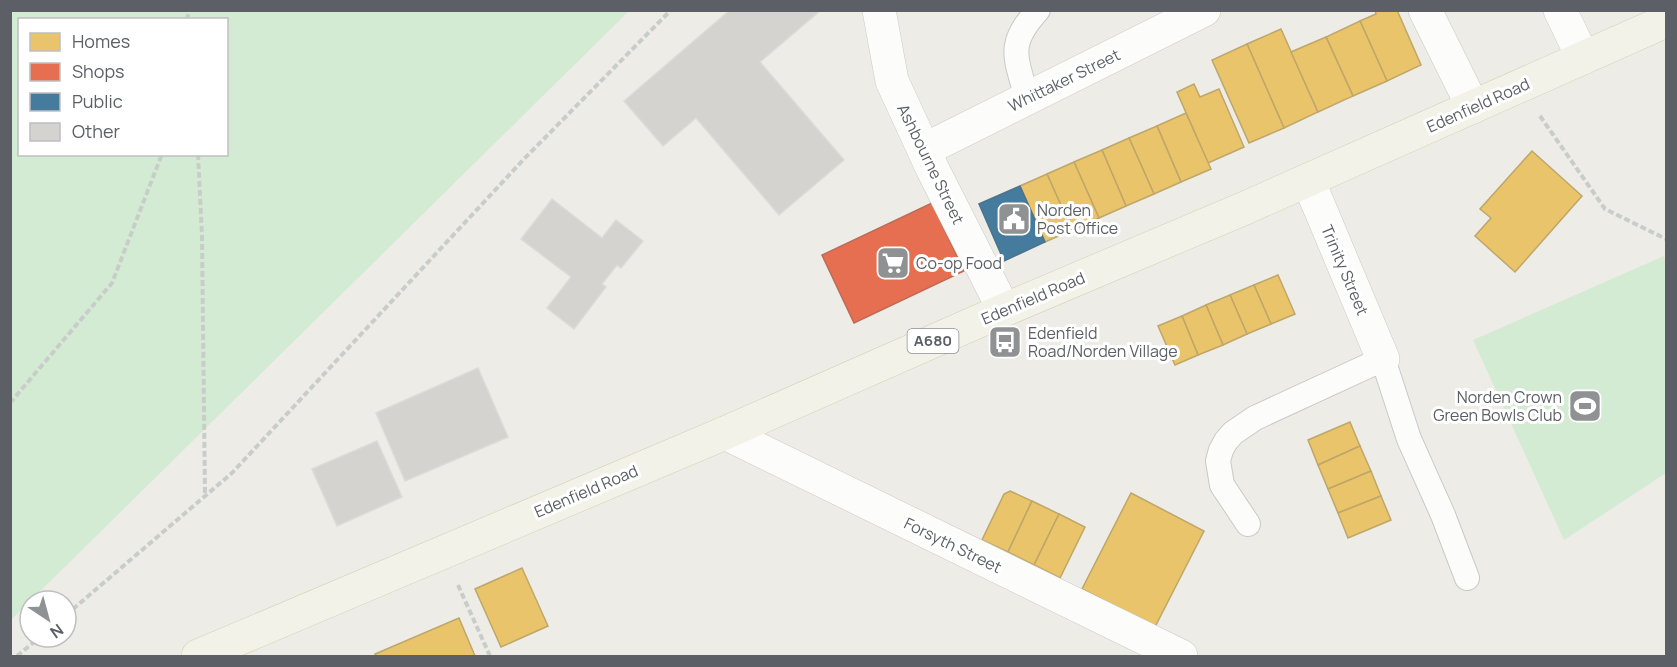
<svg xmlns="http://www.w3.org/2000/svg" width="1677" height="667" viewBox="0 0 1677 667" font-family="Manrope,sans-serif">
<style>
.green{fill:#d4ebd3;fill-rule:evenodd}
.homes{fill:#e9c46a;stroke:#bfa669;stroke-width:1.5}
.shops{fill:#e76f51;stroke:#bd6a57;stroke-width:1.5}
.public{fill:#457b9d;stroke:#4c738c;stroke-width:1.5}
.building{fill:#d4d3d0;stroke:#dcdbd6;stroke-width:1.5}
.lines{fill:none;stroke-linecap:round;stroke-linejoin:round}
.service-casing{stroke:#c9c9c8;stroke-width:26}
.minor-casing{stroke:#c9c9c8;stroke-width:34}
.primary-casing{stroke:#d7d0b3;stroke-width:34}
.path{stroke:#c9cdca;stroke-width:4;stroke-dasharray:6 3;stroke-linecap:butt}
.service{stroke:#fcfcfb;stroke-width:24}
.minor{stroke:#fcfcfb;stroke-width:33}
.primary{stroke:#f3f2e8;stroke-width:33}
.labels{text-anchor:middle;stroke-width:6;stroke-linejoin:round;paint-order:stroke}
.shield{fill:#fff;stroke:#8d9094;stroke-width:1.5}
.shield-label{font-size:15px;font-weight:bold;fill:#5c6066}
.street-label{font-size:16px;fill:#5c6066;stroke:#fff}
.poi-label{font-size:16px;fill:#5c6066;stroke:#fff;text-anchor:start}
</style>
<rect width="100%" height="100%" fill="#edece7"/>
<g class="green">
<path d="M11,10h618v1l-618,609zM20,20h206v134h-206z"/>
<path d="M1664,256l2,7v210l-102,67 -91,-200z"/>
</g>
<g class="homes">
<path d="M1375,10h22l24,55 -34,16 -27,-60 16,-7z"/>
<path d="M1360,21l27,60 -34,15 -27,-59z"/>
<path d="M1281,29l37,83 -34,16 -37,-84z"/>
<path d="M1326,37l27,59 -35,16 -27,-60z"/>
<path d="M1247,44l37,84 -35,15 -37,-83z"/>
<path d="M1194,84l6,13 19,-8 25,58 -36,16 -31,-71z"/>
<path d="M1186,113l25,56 -30,13 -24,-56z"/>
<path d="M1157,126l24,56 -27,12 -25,-56z"/>
<path d="M1129,138l25,56 -28,12 -24,-56z"/>
<path d="M1102,150l24,56 -27,12 -25,-56z"/>
<path d="M1532,151l50,45 -67,76 -40,-36 16,-18 -11,-9z"/>
<path d="M1074,162l25,56 -27,12 -25,-56z"/>
<path d="M1047,174l25,56 -27,12 -25,-56z"/>
<path d="M1278,275l17,39 -24,10 -17,-39z"/>
<path d="M1254,285l17,39 -24,10 -17,-39z"/>
<path d="M1230,295l17,39 -24,11 -17,-40z"/>
<path d="M1206,305l17,40 -25,10 -16,-39z"/>
<path d="M1182,316l16,39 -23,10 -17,-39z"/>
<path d="M1350,422l10,24 -42,19 -10,-25z"/>
<path d="M1360,446l11,25 -43,18 -10,-24z"/>
<path d="M1371,471l10,25 -43,17 -10,-24z"/>
<path d="M1010,491l22,10 -24,51 -26,-12 22,-46z"/>
<path d="M1131,493l73,38 -49,96 -73,-38z"/>
<path d="M1381,496l10,24 -43,18 -10,-25z"/>
<path d="M1032,501l27,13 -25,51 -26,-13z"/>
<path d="M1059,514l26,13 -25,51 -26,-13z"/>
<path d="M522,568l26,58 -47,21 -26,-58z"/>
<path d="M459,618l16,38h-98l-2,-2z"/>
</g>
<path class="shops" d="M932,203l32,68 -110,52 -32,-68z"/>
<path class="public" d="M1020,186l25,56 -41,19 -25,-57z"/>
<g class="building">
<path d="M730,10h91l-61,52 84,98 -65,55 -83,-97 -33,28 -39,-45z"/>
<path d="M552,199l50,39 14,-18 27,21 -22,27 -4,-3 -15,19 4,3 -32,42 -27,-21 24,-31 -50,-38z"/>
<path d="M478,368l30,69 -103,44 -29,-68z"/>
<path d="M377,441l25,56 -65,29 -25,-57z"/>
</g>
<g class="lines">
<g class="service-casing">
<g id="service">
<path d="M1027,98c-11,-41 -21,-53 11,-88"/>
<path d="M1248,524l-26,-39 -4,-24 3,-11 5,-9 7,-8 22,-15 128,-59 26,80 34,76 24,63"/>
</g>
</g>
<g class="minor-casing">
<g id="minor">
<path d="M879,10l13,71 41,89 71,140"/>
<path d="M1425,10l48,97"/>
<path d="M1560,10l23,48"/>
<path d="M924,150l280,-140"/>
<path d="M1308,180l75,179"/>
<path d="M725,433l456,223"/>
</g>
</g>
<g class="primary-casing">
<path id="primary" d="M198,656l527,-223 279,-123 241,-102 421,-187"/>
</g>
<g class="path">
<path d="M187,20l2,-10"/>
<path d="M1540,116l65,93 61,30"/>
<path d="M198,154l4,82 3,260"/>
<path d="M10,403l102,-120 50,-129"/>
<path d="M458,585l32,71"/>
<path d="M66,615l166,-142 292,-314 147,-149"/>
<path d="M17,656l23,-19"/>
</g>
<use href="#service" class="service"/>
<use href="#minor" class="minor"/>
<use href="#primary" class="primary"/>
</g>
<defs>
<g id="civic-square" transform="scale(1.725)"><rect x="-9" y="-9" width="18" height="18" rx="4" fill="#8f9193" stroke="#fff"/><path d="M-.6-6.5H3V-4.5H.6V-3L4-1V1h2V6H-6V1h2V-1L-.6-3ZM-1.2 2.5V6h2.4V2.5Z" fill="#fff"/></g>
<g id="supermarket-square" transform="scale(1.725)"><rect x="-9" y="-9" width="18" height="18" rx="4" fill="#8f9193" stroke="#fff"/><path d="M-6-5.5h2.5l.6 2H6L4.5 2H-2.5L-4.4-4H-6ZM-1.5 3.2a1.3 1.3 0 1 0 .1 0ZM3 3.2a1.3 1.3 0 1 0 .1 0Z" fill="#fff"/></g>
<g id="bus-square" transform="scale(1.725)"><rect x="-9" y="-9" width="18" height="18" rx="4" fill="#8f9193" stroke="#fff"/><path d="M-5-6H5V4H4V6H2V4H-2V6H-4V4H-5ZM-3.5-4V0h7V-4ZM-3.5 1.2v1.5H-2V1.2ZM2 1.2v1.5H3.5V1.2Z" fill="#fff"/></g>
<g id="stadium-square" transform="scale(1.725)"><rect x="-9" y="-9" width="18" height="18" rx="4" fill="#8f9193" stroke="#fff"/><path d="M0-5a6.5 5 0 1 0 0 10a6.5 5 0 1 0 0-10ZM-3.5-1.8h7v3.6h-7Z" fill="#fff"/></g>
</defs>
<g fill-rule="evenodd">
<use href="#civic-square" x="1014" y="219"/>
<use href="#supermarket-square" x="893" y="263"/>
<use href="#bus-square" x="1005" y="342"/>
<use href="#stadium-square" x="1585" y="406"/>
</g>
<g class="labels">
<rect class="shield" x="907.5" y="329" width="51" height="24" rx="4.5"/>
<g class="shield-label">
<text x="933" y="346">A680</text>
</g>
<g class="street-label">
<text transform="translate(1064 80) rotate(-26)" y="6">Whittaker Street</text>
<text transform="translate(1478 105) rotate(-24)" y="6">Edenfield Road</text>
<text transform="translate(931 164) rotate(64)" y="6">Ashbourne Street</text>
<text transform="translate(1345 270) rotate(67)" y="6">Trinity Street</text>
<text transform="translate(1033 298) rotate(-23)" y="6">Edenfield Road</text>
<text transform="translate(586 491) rotate(-23)" y="6">Edenfield Road</text>
<text transform="translate(953 545) rotate(26)" y="6">Forsyth Street</text>
</g>
<g class="poi-label">
<text x="1037" y="216">Norden<tspan x="1037" dy="18">Post Office</tspan></text>
<text x="916" y="269">Co-op Food</text>
<text x="1028" y="339">Edenfield<tspan x="1028" dy="18">Road/Norden Village</tspan></text>
<text x="1562" y="403" text-anchor="end">Norden Crown<tspan x="1562" dy="18">Green Bowls Club</tspan></text>
</g>
</g>
<rect width="1677" height="667" fill="none" stroke="#5c6066" stroke-width="24"/>
<rect x="18" y="18" width="210" height="138" fill="#ffffff" stroke="#bebfc2" stroke-width="1.5"/>
<rect x="30" y="33" width="30" height="18" fill="#e9c46a" stroke="#bebfc2" stroke-width="1.5"/>
<text x="72" y="48" font-size="18" fill="#5c6066">Homes</text>
<rect x="30" y="63" width="30" height="18" fill="#e76f51" stroke="#bebfc2" stroke-width="1.5"/>
<text x="72" y="78" font-size="18" fill="#5c6066">Shops</text>
<rect x="30" y="93" width="30" height="18" fill="#457b9d" stroke="#bebfc2" stroke-width="1.5"/>
<text x="72" y="108" font-size="18" fill="#5c6066">Public</text>
<rect x="30" y="123" width="30" height="18" fill="#d4d3d0" stroke="#bebfc2" stroke-width="1.5"/>
<text x="72" y="138" font-size="18" fill="#5c6066">Other</text>
<g transform="translate(48 619) rotate(144)"><circle r="28" fill="#ffffff" stroke="#bebfc2" stroke-width="1.5"/>
<path d="M0-4.5L10 22L0 15L-10 22Z" fill="#8f9193"/>
<text y="-9" font-size="16" font-weight="bold" text-anchor="middle" fill="#5c6066">N</text>
</g>
</svg>
